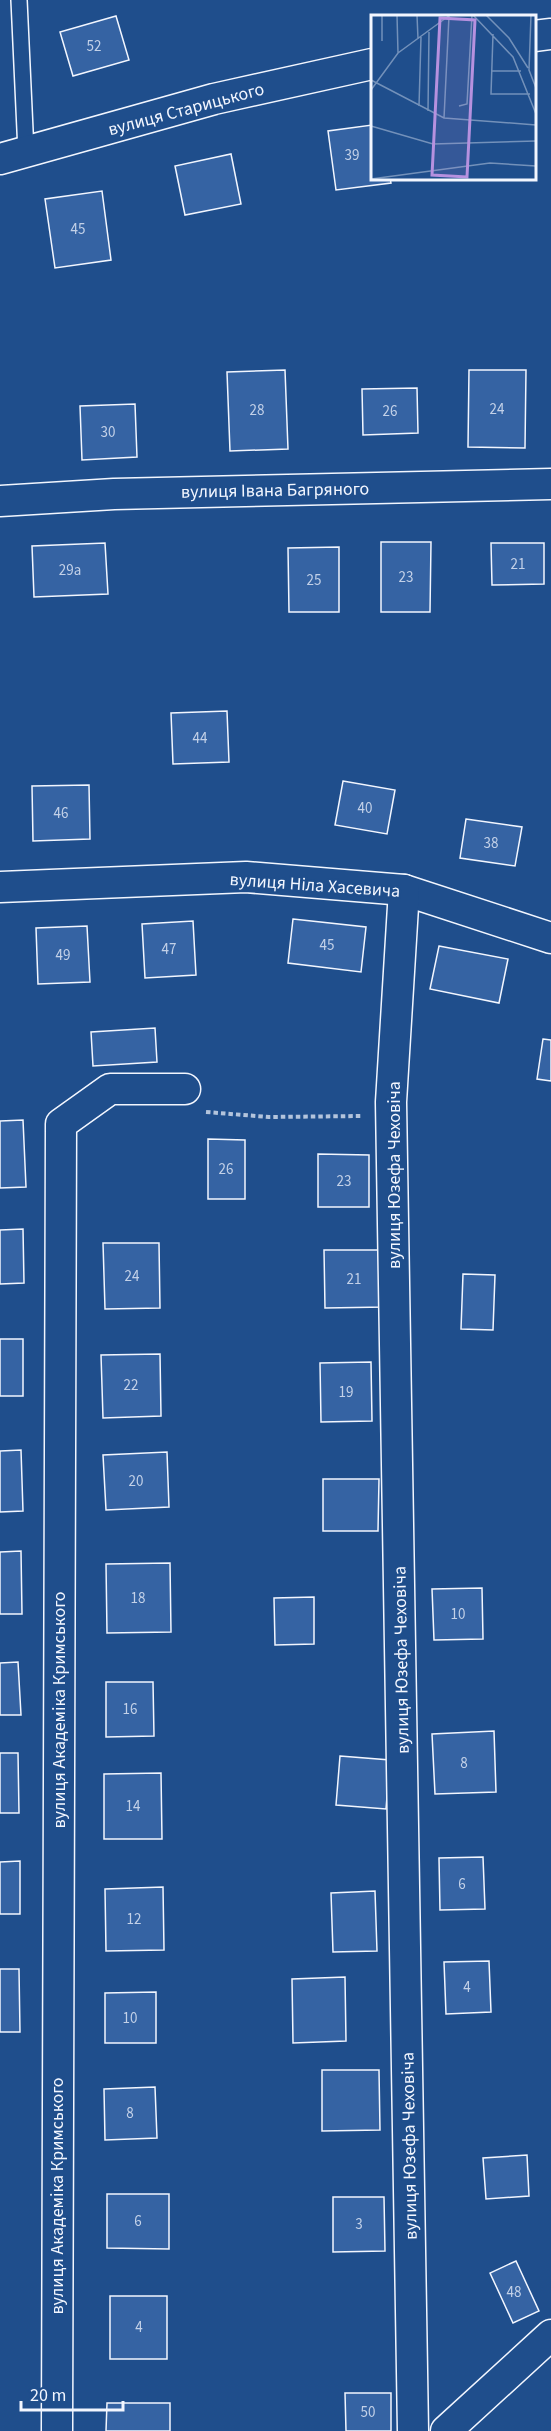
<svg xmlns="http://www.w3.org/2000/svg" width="551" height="2431" viewBox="0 0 551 2431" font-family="'Source Sans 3',sans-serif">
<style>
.building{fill:#3563a3;stroke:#f2f6ff;stroke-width:1.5}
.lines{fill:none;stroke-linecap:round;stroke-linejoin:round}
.lane-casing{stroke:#f2f6ff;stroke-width:18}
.street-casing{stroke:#f2f6ff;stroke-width:33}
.path{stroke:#b3c4dc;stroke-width:4;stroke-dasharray:4.5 3;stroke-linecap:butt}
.lane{stroke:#1f4e8c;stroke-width:15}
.street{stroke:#1f4e8c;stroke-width:30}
.labels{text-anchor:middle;stroke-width:4.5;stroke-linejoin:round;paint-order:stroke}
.number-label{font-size:15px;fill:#c3d1e8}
.street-label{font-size:18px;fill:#f2f6ff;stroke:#1f4e8c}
.inset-road{fill:none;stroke:#7391ba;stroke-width:1.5}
.view{fill:#b691df;fill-opacity:0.15;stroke:#b691df;stroke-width:3}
.inset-edge{fill:none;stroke:#f2f6ff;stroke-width:3}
</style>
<rect width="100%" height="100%" fill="#1f4e8c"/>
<g class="building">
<path d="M116,16l13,44 -56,16 -13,-44z"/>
<path d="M372,125v53h18l1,5 -55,7 -8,-59z"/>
<path d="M231,154l10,50 -56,11 -10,-49z"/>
<path d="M102,191l9,69 -56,8 -10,-69z"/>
<path d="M285,370l3,79 -58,2 -3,-79z"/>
<path d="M469,370h57l-1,78 -57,-1z"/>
<path d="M417,388l1,45 -55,2 -1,-46z"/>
<path d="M135,404l2,53 -55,3 -2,-54z"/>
<path d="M381,542h50l-1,70h-49z"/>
<path d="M105,543l3,51 -74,3 -2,-51z"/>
<path d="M491,543h53v41l-52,1z"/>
<path d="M339,547v65h-50l-1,-64z"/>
<path d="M227,711l2,51 -56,2 -2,-51z"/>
<path d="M343,781l52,9 -8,44 -52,-9z"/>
<path d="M89,785l1,54 -57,2 -1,-55z"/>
<path d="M466,819l56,8 -7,39 -55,-8z"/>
<path d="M293,919l73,8 -5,45 -73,-9z"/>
<path d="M193,921l3,54 -51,3 -3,-54z"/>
<path d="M87,926l3,56 -52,2 -2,-56z"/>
<path d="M439,946l69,13 -9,44 -69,-14z"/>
<path d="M155,1028l2,34 -64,4 -2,-34z"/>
<path d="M543,1039l8,1v41l-14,-2z"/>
<path d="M23,1120l3,67 -26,1v-67z"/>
<path d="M208,1139l37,1v59h-37z"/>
<path d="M318,1154l51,1v52h-51z"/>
<path d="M23,1229l1,54 -24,1v-54z"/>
<path d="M103,1243h56l1,65 -55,1z"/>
<path d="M324,1250h60l1,57 -60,1z"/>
<path d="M463,1274l32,1 -2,55 -32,-1z"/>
<rect x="0" y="1339" width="23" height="57"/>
<path d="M160,1354l1,62 -58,2 -2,-63z"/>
<path d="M371,1362l1,59 -51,1 -1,-59z"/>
<path d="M21,1450l2,61 -23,1v-61z"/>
<path d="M167,1452l2,55 -63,3 -3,-55z"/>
<path d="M323,1479h56l-1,52h-55z"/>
<path d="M21,1551l1,63h-22v-62z"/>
<path d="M170,1563l1,69 -64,1 -1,-69z"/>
<path d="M482,1588l1,51 -49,1 -2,-51z"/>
<path d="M314,1597v47l-39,1 -1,-47z"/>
<path d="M18,1662l3,53h-21v-52z"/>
<path d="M106,1682h47l1,54 -48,1z"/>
<path d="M494,1731l2,61 -61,2 -3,-60z"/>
<path d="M0,1753h18l1,60h-19z"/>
<path d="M340,1756l50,4 -4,49 -50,-4z"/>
<path d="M161,1773l1,66h-58v-65z"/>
<path d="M483,1857l2,52 -45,1 -1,-52z"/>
<path d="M20,1861v53h-20v-52z"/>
<path d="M163,1887l1,63 -58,1 -1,-62z"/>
<path d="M375,1891l2,60 -44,1 -2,-59z"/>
<path d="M489,1961l2,51 -45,2 -2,-52z"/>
<path d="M0,1969h19l1,63h-20z"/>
<path d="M345,1977l1,64 -53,2 -1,-64z"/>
<path d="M156,1992v51h-51v-50z"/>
<path d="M322,2070h57l1,60 -58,1z"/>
<path d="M155,2087l2,51 -52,2 -1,-51z"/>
<path d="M527,2155l2,41 -43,3 -3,-41z"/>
<path d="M107,2194h62v55l-62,-1z"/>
<path d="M333,2197h51l1,54 -52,1z"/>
<path d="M516,2261l23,50 -26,12 -23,-50z"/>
<rect x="110" y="2296" width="57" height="63"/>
<path d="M345,2393h46v38h-45z"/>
<path d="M107,2403h63v28h-64z"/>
</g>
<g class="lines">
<g class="lane-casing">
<path id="lane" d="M19,0l7,152"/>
</g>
<g class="street-casing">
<g id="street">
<path d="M534,36l17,-2"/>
<path d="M0,159l214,-60 158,-35"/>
<path d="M0,501l114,-7 437,-10"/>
<path d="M0,887l246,-10 158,13 147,48"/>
<path d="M404,890l-13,212 22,1329"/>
<path d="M57,2431l4,-1307 49,-35h75"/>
<path d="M446,2431l105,-96"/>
</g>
</g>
<path class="path" d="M206,1112l63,5 92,-1"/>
<use href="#lane" class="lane"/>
<use href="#street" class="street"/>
</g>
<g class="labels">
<g class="number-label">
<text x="94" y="51">52</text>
<text x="352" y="160">39</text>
<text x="78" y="234">45</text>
<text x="497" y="414">24</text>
<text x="257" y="415">28</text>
<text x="390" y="416">26</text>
<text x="108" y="437">30</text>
<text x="518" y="569">21</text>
<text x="70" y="575">29а</text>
<text x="406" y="582">23</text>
<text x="314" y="585">25</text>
<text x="200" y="743">44</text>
<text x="365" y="813">40</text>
<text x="61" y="818">46</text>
<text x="491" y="848">38</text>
<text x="327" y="950">45</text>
<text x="169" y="954">47</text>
<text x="63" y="960">49</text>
<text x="226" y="1174">26</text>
<text x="344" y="1186">23</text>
<text x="132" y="1281">24</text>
<text x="354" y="1284">21</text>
<text x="131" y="1390">22</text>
<text x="346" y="1397">19</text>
<text x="136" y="1486">20</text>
<text x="138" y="1603">18</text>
<text x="458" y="1619">10</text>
<text x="130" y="1714">16</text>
<text x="464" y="1768">8</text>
<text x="133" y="1811">14</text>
<text x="462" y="1889">6</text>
<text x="134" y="1924">12</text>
<text x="467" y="1992">4</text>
<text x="130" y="2023">10</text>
<text x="130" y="2118">8</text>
<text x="138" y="2226">6</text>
<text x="359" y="2229">3</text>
<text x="514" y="2297">48</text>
<text x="139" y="2332">4</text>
<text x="368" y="2417">50</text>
</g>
<g class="street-label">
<text transform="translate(186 109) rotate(-15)" y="6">вулиця Старицького</text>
<text transform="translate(275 490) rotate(-1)" y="6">вулиця Івана Багряного</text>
<text transform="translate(315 885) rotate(4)" y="6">вулиця Ніла Хасевича</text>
<text transform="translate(394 1175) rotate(-90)" y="6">вулиця Юзефа Чеховіча</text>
<text transform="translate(401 1660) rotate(-91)" y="6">вулиця Юзефа Чеховіча</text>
<text transform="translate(59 1710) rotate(-90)" y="6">вулиця Академіка Кримського</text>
<text transform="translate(409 2146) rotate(-91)" y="6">вулиця Юзефа Чеховіча</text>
<text transform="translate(57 2196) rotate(-90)" y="6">вулиця Академіка Кримського</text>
</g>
</g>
<g transform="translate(371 15)">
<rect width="165" height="165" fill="#1f4e8c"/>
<path class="inset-road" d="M26,0l1,38M46,0l1,24M102,0l40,42 23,57M115,0l23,23 19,30M160,0l-2,55 7,18M122,19l-2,60h39M11,26v-26M120,56h30M0,65l73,38 92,7M0,75l27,-37 52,-38M48,91l2,-69M88,91l8,-2 5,-89M57,96l1,-79M73,103l5,-102M0,111l62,18 103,-3M0,164l119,-16 46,3"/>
<path class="view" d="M69,3l35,2 -8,157 -35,-2z"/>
<rect width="165" height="165" class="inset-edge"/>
</g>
<path d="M21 2401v9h102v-9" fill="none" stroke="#f2f6ff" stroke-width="3"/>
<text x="30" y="2401" font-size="18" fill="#f2f6ff" stroke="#1f4e8c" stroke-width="4.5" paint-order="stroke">20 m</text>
</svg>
